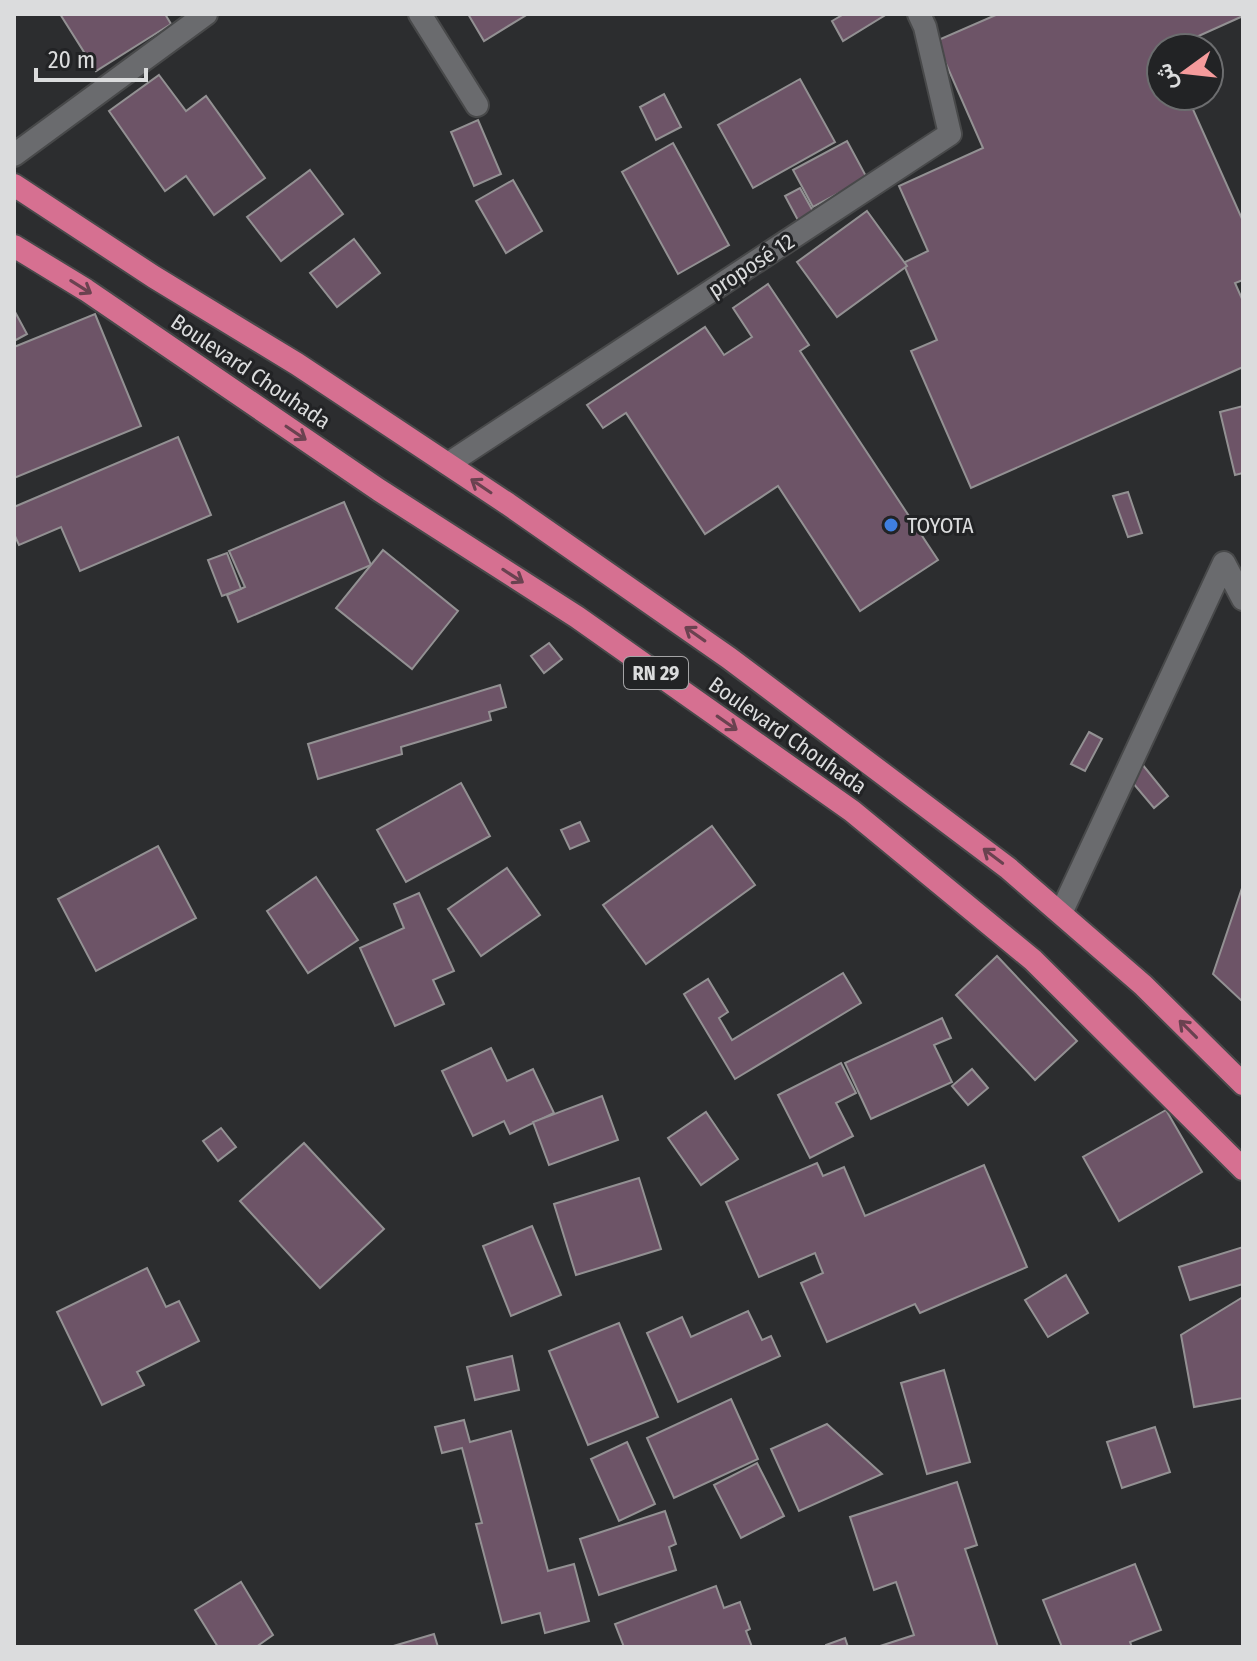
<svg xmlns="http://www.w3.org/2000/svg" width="1257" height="1661" viewBox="0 0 1257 1661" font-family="'Fira Sans Condensed',Vazirmatn,sans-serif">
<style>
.building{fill:#6d5467;stroke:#939193;stroke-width:2}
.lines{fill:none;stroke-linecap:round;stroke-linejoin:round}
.minor-casing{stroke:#48494a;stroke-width:26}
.trunk-casing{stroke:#48494a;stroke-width:26}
.minor{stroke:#6a6b6e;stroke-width:22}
.trunk{stroke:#d67091;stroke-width:22}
.oneway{stroke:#6a4250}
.shop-dot{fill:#3f7fe0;stroke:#222325;stroke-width:3}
.labels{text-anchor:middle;stroke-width:6;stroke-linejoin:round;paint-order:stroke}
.shield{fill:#222325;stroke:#a4a4a6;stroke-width:2}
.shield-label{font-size:20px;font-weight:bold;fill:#dbdcdd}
.street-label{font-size:22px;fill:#dbdcdd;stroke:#222325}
.poi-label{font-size:22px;fill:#dbdcdd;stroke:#222325;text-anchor:start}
</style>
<rect width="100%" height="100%" fill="#2c2d2f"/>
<g class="building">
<path d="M60,14h105l6,10 -75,47z"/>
<path d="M468,14h60l-44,27z"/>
<path d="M844,14h43l-44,27 -11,-20z"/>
<path d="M998,14h245v2l-71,32h-11v48h26l56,125v59l-8,3 8,18v66l-272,121 -60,-137 26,-11 -34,-77 25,-12 -29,-65 84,-38 -47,-107z"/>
<path d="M159,75l27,36 20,-15 59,82 -51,37 -28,-39 -21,15 -56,-80z"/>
<path d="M800,79l35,63 -82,46 -35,-63z"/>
<path d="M664,94l17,33 -25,13 -16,-33z"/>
<path d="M478,120l23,54 -27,12 -23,-54z"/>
<path d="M847,141l20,37 -54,29 -20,-37z"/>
<path d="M673,143l56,102 -51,29 -56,-102z"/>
<path d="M310,170l33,44 -62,47 -34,-44z"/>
<path d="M513,180l29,51 -36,22 -30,-52z"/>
<path d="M800,188l14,25 -15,9 -14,-26z"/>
<path d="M867,211l40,55 -70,51 -40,-55z"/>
<path d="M354,239l26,34 -43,34 -27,-34z"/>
<path d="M768,284l41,61 -9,6 138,209 -78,51 -82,-125 -73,48 -79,-121 -23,15 -16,-23 118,-78 19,28 28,-18 -19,-29z"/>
<path d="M14,310l13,24 -13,7z"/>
<path d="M95,314l46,112 -127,52v-131z"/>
<path d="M1243,406v67l-8,2 -15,-63z"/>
<path d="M178,437l33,78 -131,56 -19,-44 -42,18 -5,-11v-27z"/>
<path d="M1128,492l14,41 -14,4 -15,-41z"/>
<path d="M344,502l27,63 -133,57 -11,-27 18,-8 -16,-36z"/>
<path d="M383,550l75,61 -46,58 -76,-61z"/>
<path d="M227,553l14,36 -19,7 -14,-36z"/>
<path d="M549,643l13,16 -18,14 -13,-17z"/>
<path d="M500,685l6,22 -17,5 2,8 -90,27 1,7 -84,25 -10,-35z"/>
<path d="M1089,732l13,7 -17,32 -14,-7z"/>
<path d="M1142,764l26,32 -14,12 -27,-32z"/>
<path d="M461,783l29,53 -84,46 -29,-52z"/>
<path d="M580,822l9,19 -19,8 -9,-19z"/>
<path d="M712,826l43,59 -109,79 -43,-59z"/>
<path d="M158,846l38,72 -100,53 -38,-72z"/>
<path d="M507,868l33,47 -59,41 -33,-47z"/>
<path d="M316,877l42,63 -50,33 -41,-62z"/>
<path d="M1243,885v117l-30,-28z"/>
<path d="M419,893l35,78 -21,9 11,24 -49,22 -35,-78 44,-20 -10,-24z"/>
<path d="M997,956l80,85 -42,39 -79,-85z"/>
<path d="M843,973l18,30 -126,76 -51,-85 24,-15 20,33 -9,6 13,22z"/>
<path d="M942,1018l9,20 -17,7 18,37 -81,37 -26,-56z"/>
<path d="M491,1048l16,33 26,-12 21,44 -44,21 -6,-13 -31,15 -31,-65z"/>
<path d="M841,1063l15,30 -20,10 17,33 -43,22 -32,-63z"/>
<path d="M972,1069l16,19 -20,17 -16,-19z"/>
<path d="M602,1096l16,44 -69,25 -16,-43z"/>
<path d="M1166,1110l36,62 -83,49 -36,-64z"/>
<path d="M706,1112l32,47 -37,26 -33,-47z"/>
<path d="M221,1128l15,19 -18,14 -15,-20z"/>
<path d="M304,1143l80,86 -64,59 -80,-87z"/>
<path d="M817,1163l6,13 21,-9 21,49 119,-51 43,102 -107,46 -5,-9 -88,38 -26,-59 22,-10 -8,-20 -56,24 -33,-75z"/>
<path d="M639,1178l22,71 -85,26 -22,-71z"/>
<path d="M532,1226l29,69 -50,21 -28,-70z"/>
<path d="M1243,1247v37l-53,16 -11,-33z"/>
<path d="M147,1268l19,39 13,-6 20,40 -62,31 7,13 -42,20 -45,-93z"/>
<path d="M1066,1275l22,38 -40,24 -23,-37z"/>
<path d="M1243,1297v101l-49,9 -13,-72z"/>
<path d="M748,1311l14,29 9,-4 9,20 -102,46 -31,-69 35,-16 9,20z"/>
<path d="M619,1323l39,94 -70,28 -39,-94z"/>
<path d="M512,1356l7,34 -44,10 -8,-33z"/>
<path d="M944,1370l26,92 -43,12 -26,-91z"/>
<path d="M731,1399l27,60 -84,39 -27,-60z"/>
<path d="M464,1420l6,22 41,-11 37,140 26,-7 15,57 -44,12 -5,-20 -38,10 -26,-99 6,-1 -20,-75 -20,5 -7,-26z"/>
<path d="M827,1424l55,50 -83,37 -28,-62z"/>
<path d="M1155,1427l15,45 -48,16 -15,-46z"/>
<path d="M627,1442l28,62 -36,17 -28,-62z"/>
<path d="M757,1463l27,53 -43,22 -27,-53z"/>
<path d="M957,1482l20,63 -12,4 33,98h-121l37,-12 -18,-53 -22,8 -24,-73z"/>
<path d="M665,1511l11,33 -7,3 7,23 -77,25 -19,-56z"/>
<path d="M1135,1564l26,66 -31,12 2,5h-70l-19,-47z"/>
<path d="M241,1582l32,53 -17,12h-38l-23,-37z"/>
<path d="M716,1586l8,22 16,-6 10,27 -4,2 6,16h-128l-9,-23z"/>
<path d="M434,1634l4,13h-48z"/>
<path d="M845,1638l3,9h-22v-2z"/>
</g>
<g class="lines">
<g class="minor-casing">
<g id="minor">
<path d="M420,14l57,91"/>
<path d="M14,155l192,-141"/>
<path d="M448,464l502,-330 -25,-107 -6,-13"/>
<path d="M1061,913l163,-350 19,36"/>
</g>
</g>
<g class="trunk-casing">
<g id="trunk">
<path d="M14,185l140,92 143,87 211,140 221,154 279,210 135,117 100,99"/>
<path d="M14,246l72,44 293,200 198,127 275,194 181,149 210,209"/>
</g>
</g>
<use href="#minor" class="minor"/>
<use href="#trunk" class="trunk"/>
</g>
<defs><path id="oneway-shaft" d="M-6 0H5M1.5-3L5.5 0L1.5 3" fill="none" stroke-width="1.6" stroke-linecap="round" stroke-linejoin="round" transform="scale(2)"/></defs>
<g class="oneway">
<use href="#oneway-shaft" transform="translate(81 287) rotate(32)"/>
<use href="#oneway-shaft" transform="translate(296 433) rotate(34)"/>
<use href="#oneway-shaft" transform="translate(481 486) rotate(-146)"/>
<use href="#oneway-shaft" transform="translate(513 576) rotate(33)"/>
<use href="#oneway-shaft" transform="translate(695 634) rotate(-145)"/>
<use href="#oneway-shaft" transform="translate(727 723) rotate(35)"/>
<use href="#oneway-shaft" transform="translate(993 856) rotate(-143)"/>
<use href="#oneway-shaft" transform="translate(1188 1029) rotate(-135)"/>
</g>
<circle class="shop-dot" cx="891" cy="525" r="8"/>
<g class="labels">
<rect class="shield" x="624" y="657" width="64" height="32" rx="6"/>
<g class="shield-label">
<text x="656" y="680">RN 29</text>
</g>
<g class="street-label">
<text transform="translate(751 265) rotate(-33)" y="8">proposé 12</text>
<text transform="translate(251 371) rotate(34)" y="8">Boulevard Chouhada</text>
<text transform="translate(788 735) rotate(35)" y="8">Boulevard Chouhada</text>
</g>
<g class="poi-label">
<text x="907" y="533">TOYOTA</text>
</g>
</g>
<rect width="1257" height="1661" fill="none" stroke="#dbdcdd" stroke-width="32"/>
<g transform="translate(1185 72) rotate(255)"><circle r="38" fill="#222325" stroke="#6c6d6f" stroke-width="2"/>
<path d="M0-6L14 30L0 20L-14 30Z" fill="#f59b9c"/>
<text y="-12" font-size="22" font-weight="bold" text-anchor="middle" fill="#dbdcdd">ش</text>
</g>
<path d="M36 68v12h110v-12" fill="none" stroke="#dbdcdd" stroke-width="4"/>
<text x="48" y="68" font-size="24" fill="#dbdcdd" stroke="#222325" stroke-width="6" paint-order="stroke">20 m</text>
</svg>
